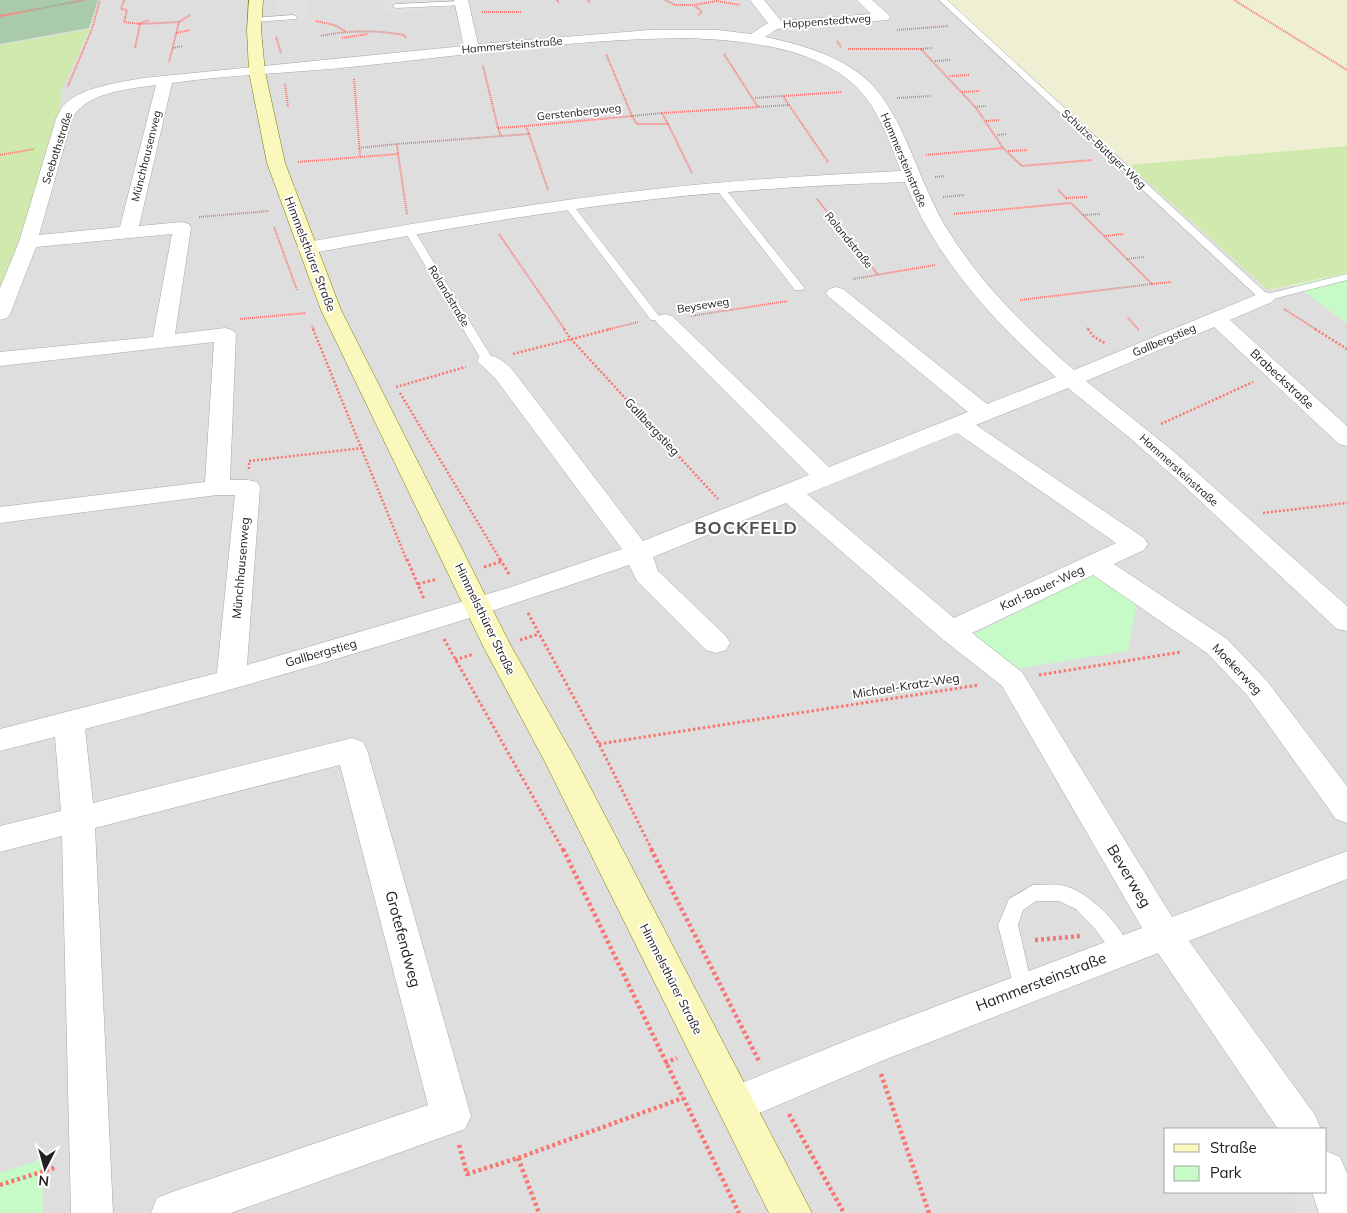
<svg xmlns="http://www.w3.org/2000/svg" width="1347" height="1213" viewBox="0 0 1347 1213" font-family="Mulish,sans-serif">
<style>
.residential{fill:#dfdede;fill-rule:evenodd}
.farmland{fill:#efefd3}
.grass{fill:#d0eaae}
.cemetery{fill:#a9caab}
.park{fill:#c6fac7}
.parking{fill:#e1e1e1}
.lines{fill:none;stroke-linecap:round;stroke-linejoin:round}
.lane-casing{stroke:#a8a8a8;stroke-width:1}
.street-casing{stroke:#a8a8a8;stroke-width:1}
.secondary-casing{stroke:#767b05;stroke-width:1}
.path-far3{stroke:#f97570;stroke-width:2;stroke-dasharray:1 1;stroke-linecap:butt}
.path-far2{stroke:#f97570;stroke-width:2.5;stroke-dasharray:2 2;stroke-linecap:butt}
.path-far1{stroke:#f97570;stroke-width:3;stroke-dasharray:2.5 2.5;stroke-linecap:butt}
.path{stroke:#f97570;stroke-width:4.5;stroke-dasharray:3 3;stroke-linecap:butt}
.lane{fill:#fff;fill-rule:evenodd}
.street{fill:#fff;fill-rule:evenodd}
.secondary{fill:#faf8bd;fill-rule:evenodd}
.labels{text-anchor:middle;stroke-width:4;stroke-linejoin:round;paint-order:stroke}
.far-street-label{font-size:11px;fill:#212121;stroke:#fff}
.street-label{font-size:12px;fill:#212121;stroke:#fff}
.near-street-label{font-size:15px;fill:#212121;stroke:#fff}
.district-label{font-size:18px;font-weight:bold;letter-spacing:1px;fill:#545454;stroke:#fff}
</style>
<rect width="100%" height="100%" fill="#f1ede8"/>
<path class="residential" d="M0,0h946l322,290 27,-5 52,38v890h-1347zM1166,1129h160v63h-160z"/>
<path class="farmland" d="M946,0h401v273l-79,17z"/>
<g class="grass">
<path d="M90,29l-28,61 -3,29 -59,177v-251z"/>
<path d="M1347,146v127l-79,17 -139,-125z"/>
</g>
<path class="cemetery" d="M0,0h98l-9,28 -89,16z"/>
<g class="park">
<path d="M1347,273v50l-52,-38z"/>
<path d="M1095,574l42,27 -9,50 -113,18 -43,-34z"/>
<path d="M42,1159l1,54h-43v-40z"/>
</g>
<g class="parking">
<path d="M308,0l-1,18 -31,1 2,-17z"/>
<path d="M384,0h65l2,8 -66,5z"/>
<path d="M1326,1171l21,29v13h-46l-15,-21h40z"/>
</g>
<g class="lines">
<g class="lane-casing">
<g id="lane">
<path d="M939,0h8l320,294 80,-20v6l-82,21 -4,-1z"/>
<path d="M462,1l4,2 -1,2 -69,3 -4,-2 4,-2z"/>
<path d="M293,15l4,2 -1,2 -42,3 -4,-2 4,-2z"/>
<path d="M719,184l3,1 81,101 1,2 -1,2h-8l-79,-101v-4z"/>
<path d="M569,203l3,1 87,112 2,2 -2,2h-8l-85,-112 -2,-2z"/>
<path d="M409,227l5,3 80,131 -2,3h-8l-2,-3 -78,-131z"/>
<path d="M1033,885c9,0 19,-1 28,0 28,5 59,40 71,65l-3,6 -7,2 -7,-2 -20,-27 -19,-20 -17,-8h-23l-13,9 -5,15 15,65 -3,6 -7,3 -7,-3 -18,-71 11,-26z"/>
</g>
</g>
<g class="street-casing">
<g id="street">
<path d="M454,0h14l10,44 172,-14h68l33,4 17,-11 -18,-23h14l17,21 90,-7 -14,-14h15l16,14 2,3 -2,3 -111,9 -12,8c38,8 82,20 109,50 34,39 46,100 75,145 33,53 78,97 125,138l184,-76 7,-2 7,2 3,4 -3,4 -42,18 117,106v20l-8,-2 -125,-117 -128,54 87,70 174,155v25l-10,-2 -155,-145 -52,-46 -62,-50 -92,37 168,113 4,6 -4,6 -30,14 113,75 40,42 80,105v37l-11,-4 -89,-124 -40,-42 -114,-78 -121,58 50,39 150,245 175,-66v28l-158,62 126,174 6,14h-43l-120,-176 -274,107 -148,63 -14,-6 -6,-13 6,-13 136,-55 284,-108 -140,-242 -61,-48 -155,-135 -133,54 5,14 68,65 4,7 -4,7 -10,3 -10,-3 -69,-69 -8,-16c-179,62 -361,116 -544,164l8,74 259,-65 11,4 4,8 104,366 -6,13 -234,84h-80l6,-15 15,-6 256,-87 -88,-340 -245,63 18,385h-42l-9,-377 -62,16v-26l61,-15 -6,-74 -55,14v-22l217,-56 18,-178h-18l-217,28v-16l205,-25 9,-140 -214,24v-14l153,-15 19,-103 -136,13 -26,67 -3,4 -7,2v-32l19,-46 37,-123c3,-6 6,-13 11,-17 20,-16 51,-19 76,-24l321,-32zM684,38c62,2 150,9 187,67 13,20 21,44 30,66 -83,4 -164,9 -246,18 -117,13 -232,33 -348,53l-7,2 -3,4 3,4 7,2c116,-21 231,-42 348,-55 83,-9 166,-14 250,-17 31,77 89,140 151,195l-69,27 -144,-115 -7,-2 -7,2 -3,4 3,4 139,115 -139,55 -157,-151 -7,-2 -7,2 -3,4 3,4 151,151 -166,66 -132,-173c-10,-8 -17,-15 -31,-12l-3,5 18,17 127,171 -114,39 -261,77 13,-178 -3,-5 -9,-2h-18l6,-146 -4,-4 -7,-2 -50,6 16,-106 -2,-4 -7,-2 -43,4 33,-143c62,-9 126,-10 188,-17 108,-11 216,-27 324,-28zM156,85l-36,142 -81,8 33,-116c13,-27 57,-30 84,-34zM957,433l159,110 -162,75 -147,-124z"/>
<path d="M1326,1151l14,6 7,16v40h-28l-7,-21h14z"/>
</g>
</g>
<g class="secondary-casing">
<path id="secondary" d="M249,0h14l-2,30 4,42 20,91 56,147 170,336 66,116 235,451h-43l-224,-451 -62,-116 -162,-336 -54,-147 -18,-91 -2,-42z"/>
</g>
<g class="path-far3">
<path d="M124,0l-3,9 6,1 -3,12 16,2"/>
<path d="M557,0l2,3"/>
<path d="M588,0l2,3"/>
<path d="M665,0l10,5h19"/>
<path d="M1234,0l113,70"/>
<path d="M482,12h39"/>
<path d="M698,15l4,-3 -8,-7 23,-4 23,4"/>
<path d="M0,16l85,-16"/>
<path d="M316,21l18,4 11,6"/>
<path d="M179,22l11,-7"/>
<path d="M138,24l11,-4"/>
<path d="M897,30l51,-4"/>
<path d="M176,33l14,-3"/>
<path d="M321,36c28,-6 55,-6 83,-1l2,3"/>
<path d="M276,37l5,16"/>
<path d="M342,38l26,-4"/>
<path d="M837,41l4,6"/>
<path d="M135,48l5,-24 39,-2 -10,40"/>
<path d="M173,48l10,-2"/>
<path d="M848,49h73l56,60 26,39"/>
<path d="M921,49l11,-1"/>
<path d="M724,54l34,53 31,-2 -6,-9 -29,2"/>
<path d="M935,61l15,-1"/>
<path d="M483,66l15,62"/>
<path d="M950,76l20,-1"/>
<path d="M354,79l6,77"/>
<path d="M285,84l3,23"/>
<path d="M68,86l24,-57 8,-29"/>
<path d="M962,92l18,-1"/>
<path d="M784,96l58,-4"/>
<path d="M897,98l33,-2"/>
<path d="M789,105l39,57"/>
<path d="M975,107l11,-1"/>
<path d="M662,113l96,-6"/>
<path d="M662,113l6,11h-31l-5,-8z"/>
<path d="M986,121l13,-1"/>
<path d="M668,124l24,49"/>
<path d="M526,126l106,-10 -26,-62"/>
<path d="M529,134l19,56"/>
<path d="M997,135l10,-1"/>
<path d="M397,144l132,-10 -3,-8 -28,2 3,8"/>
<path d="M359,148l38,-4 1,10"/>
<path d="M1008,151l20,-1"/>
<path d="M0,155l34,-6"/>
<path d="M926,155l77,-7 19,18 70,-6"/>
<path d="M298,162l100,-8 9,60"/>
<path d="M935,177l10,-1"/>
<path d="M1058,190l9,9"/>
<path d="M943,197l22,-2"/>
<path d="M1066,198l21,-1"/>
<path d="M817,199l61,76"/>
<path d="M954,214l117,-11 81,81 -132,16"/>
<path d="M1083,215l17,-1"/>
<path d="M199,217l70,-6"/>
<path d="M274,227l23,63"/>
<path d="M499,234l66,96"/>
<path d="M1104,236l20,-2"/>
<path d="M1127,259l17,-2"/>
<path d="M853,279l82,-14"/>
<path d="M1152,284l19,-2"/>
<path d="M1284,309l33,21"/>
<path d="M691,316l97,-15"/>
<path d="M1128,318l11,12"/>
<path d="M240,319l66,-6"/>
<path d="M312,326l2,4"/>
<path d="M1087,328l2,2"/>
<path d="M606,330l32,-8"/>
</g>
<g class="path-far2">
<path d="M313,329l94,232"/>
<path d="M564,329l6,9 148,161"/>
<path d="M1088,329l6,8 11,6"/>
<path d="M1315,329l32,20"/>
<path d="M513,354l98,-25"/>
<path d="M396,387l70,-20"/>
<path d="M400,393l101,168"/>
<path d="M1161,424l92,-42"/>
<path d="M249,469v-8l114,-13"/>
<path d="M1263,513l84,-10"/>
</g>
<g class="path-far1">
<path d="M407,559l17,40"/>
<path d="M500,559l9,15"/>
<path d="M484,567l19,-6"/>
<path d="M418,584l19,-5"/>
<path d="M528,613l71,131 53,106"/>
<path d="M444,639l119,211"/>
<path d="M520,640l19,-6"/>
<path d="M455,660l19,-6"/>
<path d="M1039,675l142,-23"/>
<path d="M599,744l380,-59"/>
</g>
<g class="path">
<path d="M563,849l176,364"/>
<path d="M651,849l109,214"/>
<path d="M1035,940l46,-4"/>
<path d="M665,1063l12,-5"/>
<path d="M881,1074l48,139"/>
<path d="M789,1114l55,99"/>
<path d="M459,1145l8,29 51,-16 165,-60"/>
<path d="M518,1158l21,55"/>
<path d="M0,1185l57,-18"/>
</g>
<use href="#lane" class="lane"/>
<use href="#street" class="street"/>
<use href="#secondary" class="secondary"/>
</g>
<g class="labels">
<g class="far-street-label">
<text transform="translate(827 21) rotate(-4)" y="4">Hoppenstedtweg</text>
<text transform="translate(512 45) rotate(-5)" y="4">Hammersteinstraße</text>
<text transform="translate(579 112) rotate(-6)" y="4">Gerstenbergweg</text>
<text transform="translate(57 148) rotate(-72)" y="4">Seebothstraße</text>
<text transform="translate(1104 149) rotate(43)" y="4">Schulze-Büttger-Weg</text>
<text transform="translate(146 156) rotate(-76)" y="4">Münchhausenweg</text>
<text transform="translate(904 160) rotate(67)" y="4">Hammersteinstraße</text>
<text transform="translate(849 240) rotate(51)" y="4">Rolandstraße</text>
<text transform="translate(449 296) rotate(59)" y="4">Rolandstraße</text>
<text transform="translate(703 305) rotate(-9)" y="4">Beyseweg</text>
<text transform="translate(1164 340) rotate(-23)" y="4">Gallbergstieg</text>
<text transform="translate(1179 470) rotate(42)" y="4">Hammersteinstraße</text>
</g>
<g class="street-label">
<text transform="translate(310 254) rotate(69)" y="4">Himmelsthürer Straße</text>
<text transform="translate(1282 379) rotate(43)" y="4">Brabeckstraße</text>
<text transform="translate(652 427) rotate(47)" y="4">Gallbergstieg</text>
<text transform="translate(241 568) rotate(-85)" y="4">Münchhausenweg</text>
<text transform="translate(1042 588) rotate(-25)" y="4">Karl-Bauer-Weg</text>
<text transform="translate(485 619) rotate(64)" y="4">Himmelsthürer Straße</text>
<text transform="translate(321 653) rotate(-16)" y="4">Gallbergstieg</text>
<text transform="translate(1237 669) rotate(46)" y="4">Moekerweg</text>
<text transform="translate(906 686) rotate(-9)" y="4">Michael-Kratz-Weg</text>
<text transform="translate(671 979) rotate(63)" y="4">Himmelsthürer Straße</text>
</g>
<g class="near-street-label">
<text transform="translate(1129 876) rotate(59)" y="5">Beverweg</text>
<text transform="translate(403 939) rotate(75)" y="5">Grotefendweg</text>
<text transform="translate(1041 982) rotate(-21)" y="5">Hammersteinstraße</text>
</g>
<g class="district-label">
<text x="746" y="534">BOCKFELD</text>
</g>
</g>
<rect x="1164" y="1128" width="162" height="65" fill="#ffffff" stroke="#a6a6a6"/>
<rect x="1174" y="1144" width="25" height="8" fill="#faf8bd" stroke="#a6a6a6"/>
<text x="1210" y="1153" font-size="15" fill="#212121">Straße</text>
<rect x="1174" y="1166" width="25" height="15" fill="#c6fac7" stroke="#a6a6a6"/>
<text x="1210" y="1178" font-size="15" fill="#212121">Park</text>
<g transform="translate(45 1168) rotate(186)" stroke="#ffffff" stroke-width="4" paint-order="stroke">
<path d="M0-4L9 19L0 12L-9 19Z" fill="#212121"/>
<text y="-8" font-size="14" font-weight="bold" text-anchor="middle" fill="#212121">N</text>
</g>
</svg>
